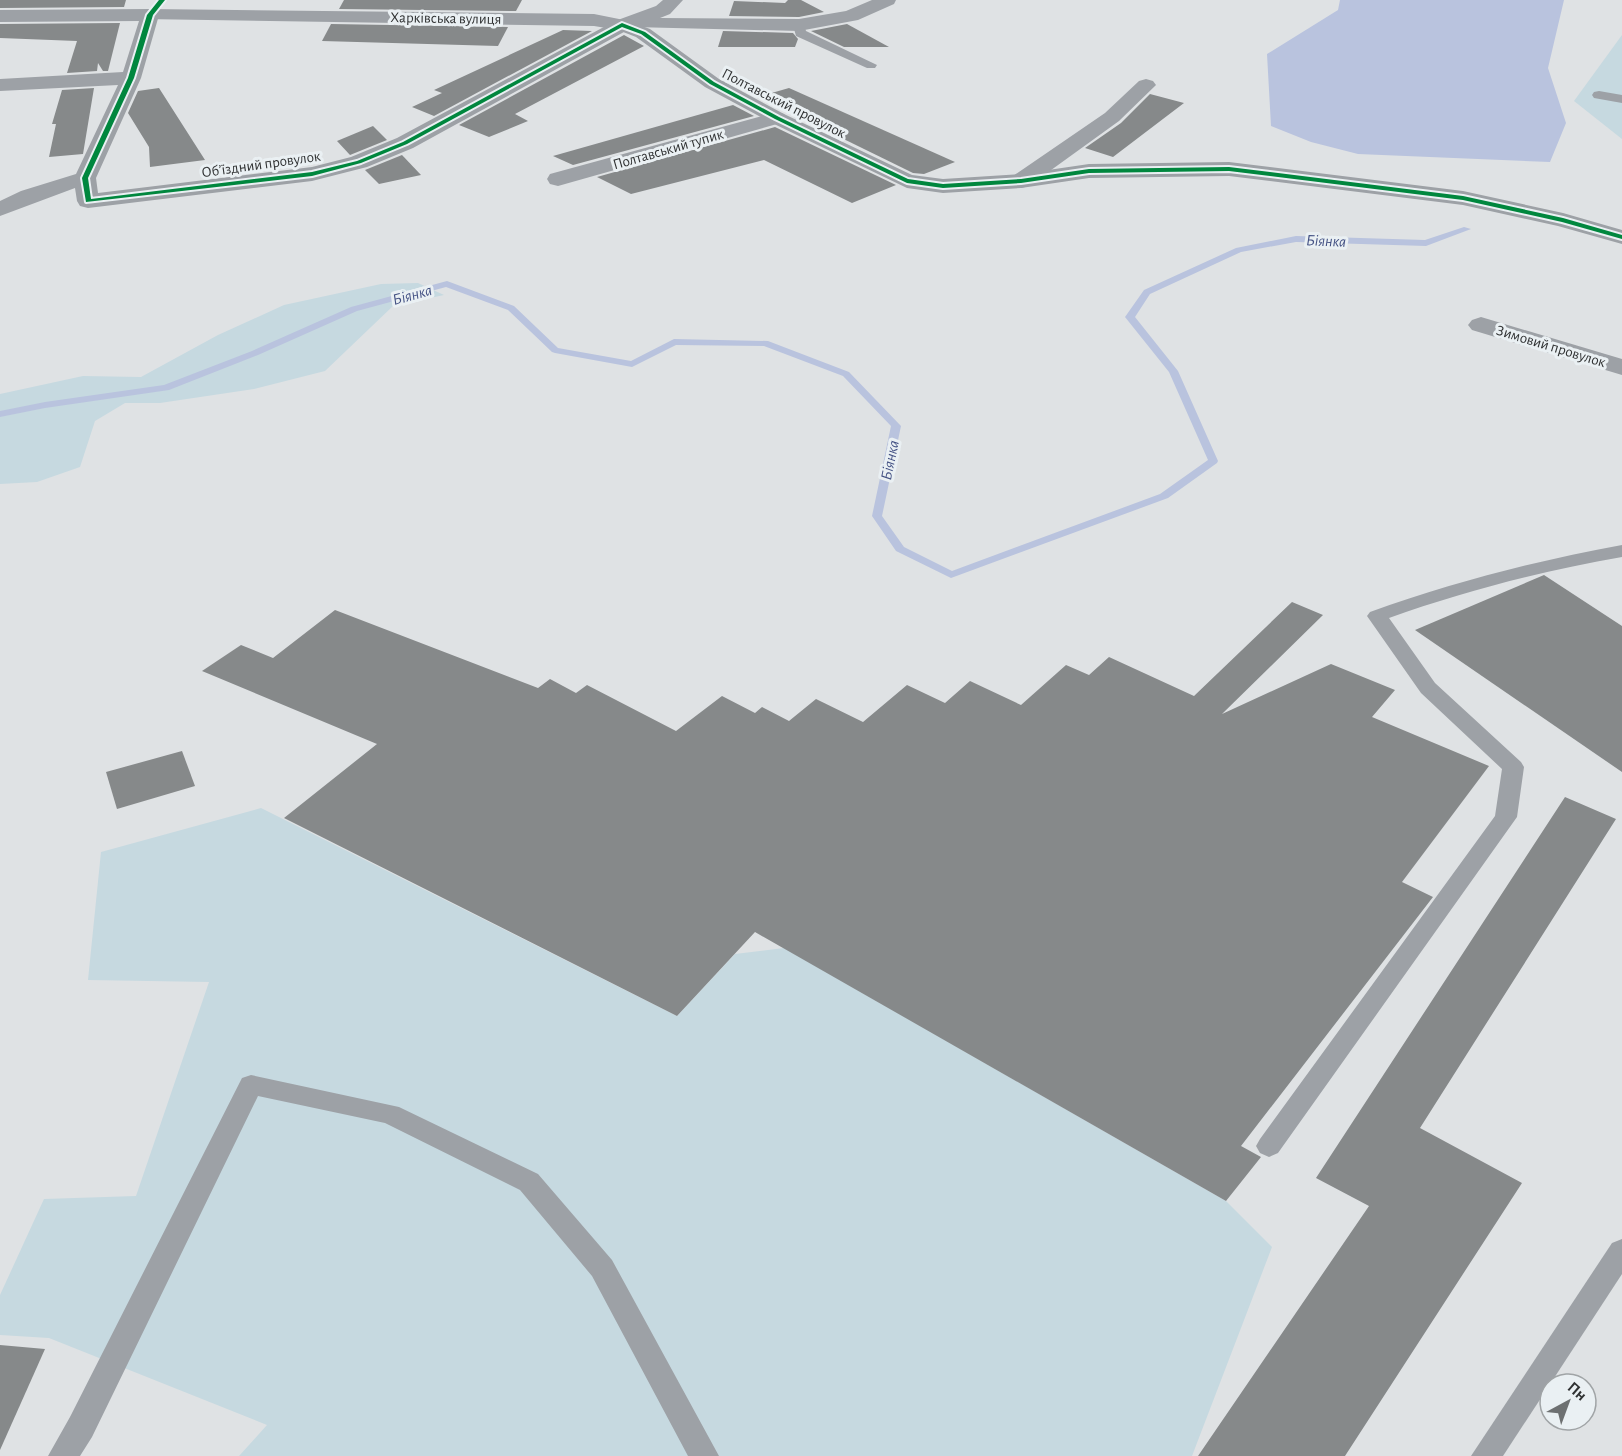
<svg xmlns="http://www.w3.org/2000/svg" width="1622" height="1456" viewBox="0 0 1622 1456" font-family="'Alegreya Sans',sans-serif">
<style>
.green{fill:#c6d9e0}
.water{fill:#b9c3de}
.lines{fill:none;stroke-linecap:round;stroke-linejoin:round}
.stream{fill:#b9c3de;fill-rule:evenodd}
.building{fill:#86898a}
.service{fill:#9da1a6;fill-rule:evenodd}
.minor{fill:#9da1a6;fill-rule:evenodd}
.tertiary{fill:#9da1a6;fill-rule:evenodd}
.cycleway-casing{stroke:#eaf0f3;stroke-width:4}
.cycleway{fill:#00873e;fill-rule:evenodd}
.labels{text-anchor:middle;stroke-width:6;stroke-linejoin:round;paint-order:stroke}
.far-street-label{font-size:15px;fill:#303233;stroke:#eaf0f3}
.far-water-label{font-size:16px;font-style:italic;fill:#414f82;stroke:#eaf0f3}
</style>
<rect width="100%" height="100%" fill="#dfe2e4"/>
<g class="green">
<path d="M1622,35v104l-48,-38z"/>
<path d="M418,283l26,12 -51,11 -68,65 -71,18 -94,14h-35l-30,18 -15,46 -43,15 -37,2v-90l83,-18 58,1 77,-42 66,-30 97,-21z"/>
<path d="M261,808l416,208 58,-62 49,-6 442,253 46,46 -80,209h-953l28,-31 -218,-87 -49,-3v-40l44,-96 92,-3 73,-214 -121,-2 13,-128z"/>
</g>
<path class="water" d="M1340,0h224l-16,68 18,55 -16,39 -192,-8 -47,-12 -40,-16 -4,-72 71,-44z"/>
<g class="lines">
<path class="stream" d="M1464,227l7,2 -45,17 -130,-4 -55,10 -91,42 -15,23 43,54 40,90 -1,2 -49,35 -217,80 -55,-27 -24,-35 19,-90 -48,-50 -79,-30 -88,-1 -44,22 -77,-14 -3,-1 -44,-42 -62,-23 -89,24 -99,44 -89,35 -124,18 -45,9v-6l45,-9 119,-17 88,-34 99,-44 96,-26 67,25 44,42 73,13 43,-22 94,2 81,31 52,54 -19,90 22,31 48,24 208,-77 48,-34 -39,-88 -44,-55 19,-27 92,-42 60,-12 129,4z"/>
</g>
<g class="building">
<path d="M0,0h126l-2,7 -124,1z"/>
<path d="M344,0h178l-6,11 -177,-2z"/>
<path d="M788,0h13l23,12 -25,5 -70,-1 5,-15 51,2z"/>
<path d="M120,23l-12,48h-5l-5,-8 -1,8 -30,2 10,-32 -77,-3v-14z"/>
<path d="M331,24l177,3 -10,19 -176,-5z"/>
<path d="M847,24l42,23h-45l-33,-16z"/>
<path d="M563,30l29,1 -158,85 -22,-9 30,-14 -8,-3z"/>
<path d="M723,31l70,2 5,6 -3,8h-77z"/>
<path d="M624,35l20,11 -129,68 13,7 -39,16 -30,-12z"/>
<path d="M94,88l-11,66 -34,3 7,-33h-4l10,-34z"/>
<path d="M159,88l46,72 -55,7 -1,-20 -21,-34 10,-22z"/>
<path d="M789,88l166,74 -31,12 -11,-1 -155,-76z"/>
<path d="M1150,94l34,9 -71,54 -28,-9 36,-25z"/>
<path d="M733,105l21,11 -181,49 -20,-9z"/>
<path d="M373,126l14,14 -37,15 -13,-14z"/>
<path d="M775,127l121,58 -44,18 -88,-43 -133,34 -34,-17z"/>
<path d="M402,155l19,20 -42,9 -14,-14z"/>
<path d="M1544,575l78,51v146l-207,-142z"/>
<path d="M1292,602l31,13 -101,99 109,-50 64,26 -23,27 117,49 -87,116 31,15 -192,249 20,11 -35,44 -471,-269 -78,84 -393,-198 93,-74 -175,-73 39,-26 32,13 62,-48 203,78 12,-9 26,14 11,-8 89,46 46,-35 33,17 7,-6 27,14 27,-22 47,23 44,-37 38,18 25,-22 51,24 45,-40 23,10 20,-18 85,39z"/>
<path d="M182,751l13,35 -78,23 -11,-37z"/>
<path d="M1565,797l51,22 -196,309 102,55 -177,273h-147l171,-250 -53,-28z"/>
<path d="M0,1345l45,4 -45,101z"/>
</g>
<g class="lines">
<g class="service">
<path d="M799,21l4,1 3,9 71,34 -2,3h-8l-71,-32 -3,-11z"/>
<path d="M1599,91l23,4v8l-28,-5 -2,-3 2,-3z"/>
<path d="M1622,545v12c-80,14 -157,34 -233,61l46,65 86,79 3,5 -7,50 -239,336 -9,4 -9,-4 -4,-7 4,-7 235,-323 7,-47 -81,-76 -54,-77 3,-4c84,-30 165,-51 252,-67z"/>
<path d="M251,1075l148,32 139,67 74,86 107,196h-31l-96,-180 -72,-86 -135,-67 -127,-27 -166,341 -12,19h-32l22,-39 172,-339z"/>
<path d="M1622,1239v35l-119,182h-32l141,-213z"/>
</g>
<g class="minor">
<path d="M663,0h20l-13,14 -10,4 139,1 47,-8 26,-11h24l-2,4 -36,16 -59,11 -166,-4 -220,121 -46,19 -55,14 -224,27 -8,-2 -3,-5 -2,-13 -75,28v-15l21,-10 55,-17 42,-89 -118,6v-12l123,-7 16,-51 -139,1v-12l150,-1 7,2 2,4 -18,63 -45,100 2,15 214,-26 39,-10 46,-19 218,-117 41,-15z"/>
<path d="M1146,79l7,2 3,4 -37,36 -90,65 -8,2 -8,-2 -3,-5 3,-5 92,-63 34,-32z"/>
<path d="M777,112l7,2 3,4 -3,4 -226,64 -8,-2 -3,-5 3,-5z"/>
<path d="M1481,317l141,42v16l-150,-45 -4,-5 4,-5z"/>
</g>
<path class="tertiary" d="M150,9l444,5 35,7 21,8 69,50 65,35 128,61 31,4 78,-5 68,-10 140,-2 234,29 100,22 59,17v14l-64,-18 -95,-21 -234,-29 -140,2 -68,10 -78,5 -36,-5 -137,-66 -65,-35 -69,-50 -18,-7 -24,-4 -451,-7 -2,-4 2,-4z"/>
<g class="cycleway-casing">
<path id="cycleway" d="M159,0h6l-12,15 -19,63 -46,100 3,21 221,-27 45,-11 46,-19 219,-119 23,9 69,50 65,35 129,62 35,5 78,-5 68,-10 140,-2 234,29 100,22 59,17v4l-60,-17 -99,-22 -234,-29 -140,2 -68,10 -78,5 -36,-5 -132,-64 -65,-35 -69,-50 -19,-7 -215,117 -46,19 -49,13 -226,26 -4,-24 46,-100 19,-63z"/>
</g>
<use href="#cycleway" class="cycleway"/>
</g>
<g class="labels">
<g class="far-street-label">
<text transform="translate(446 18) rotate(1)" y="5">Харківська вулиця</text>
<text transform="translate(784 103) rotate(27)" y="5">Полтавський провулок</text>
<text transform="translate(668 149) rotate(-16)" y="5">Полтавський тупик</text>
<text transform="translate(261 164) rotate(-8)" y="5">Обʼїздний провулок</text>
<text transform="translate(1551 346) rotate(17)" y="5">Зимовий провулок</text>
</g>
<g class="far-water-label">
<text transform="translate(1326 240) rotate(2)" y="6">Біянка</text>
<text transform="translate(412 294) rotate(-15)" y="6">Біянка</text>
<text transform="translate(889 460) rotate(-78)" y="6">Біянка</text>
</g>
</g>
<g transform="translate(1568 1402) rotate(41)"><circle r="28" fill="#eaf0f3" stroke="#a0a4a6" stroke-width="1.5"/>
<path d="M0-4.5L10 22L0 15L-10 22Z" fill="#6d7071"/>
<text y="-9" font-size="16" font-weight="bold" text-anchor="middle" fill="#303233">Пн</text>
</g>
</svg>
